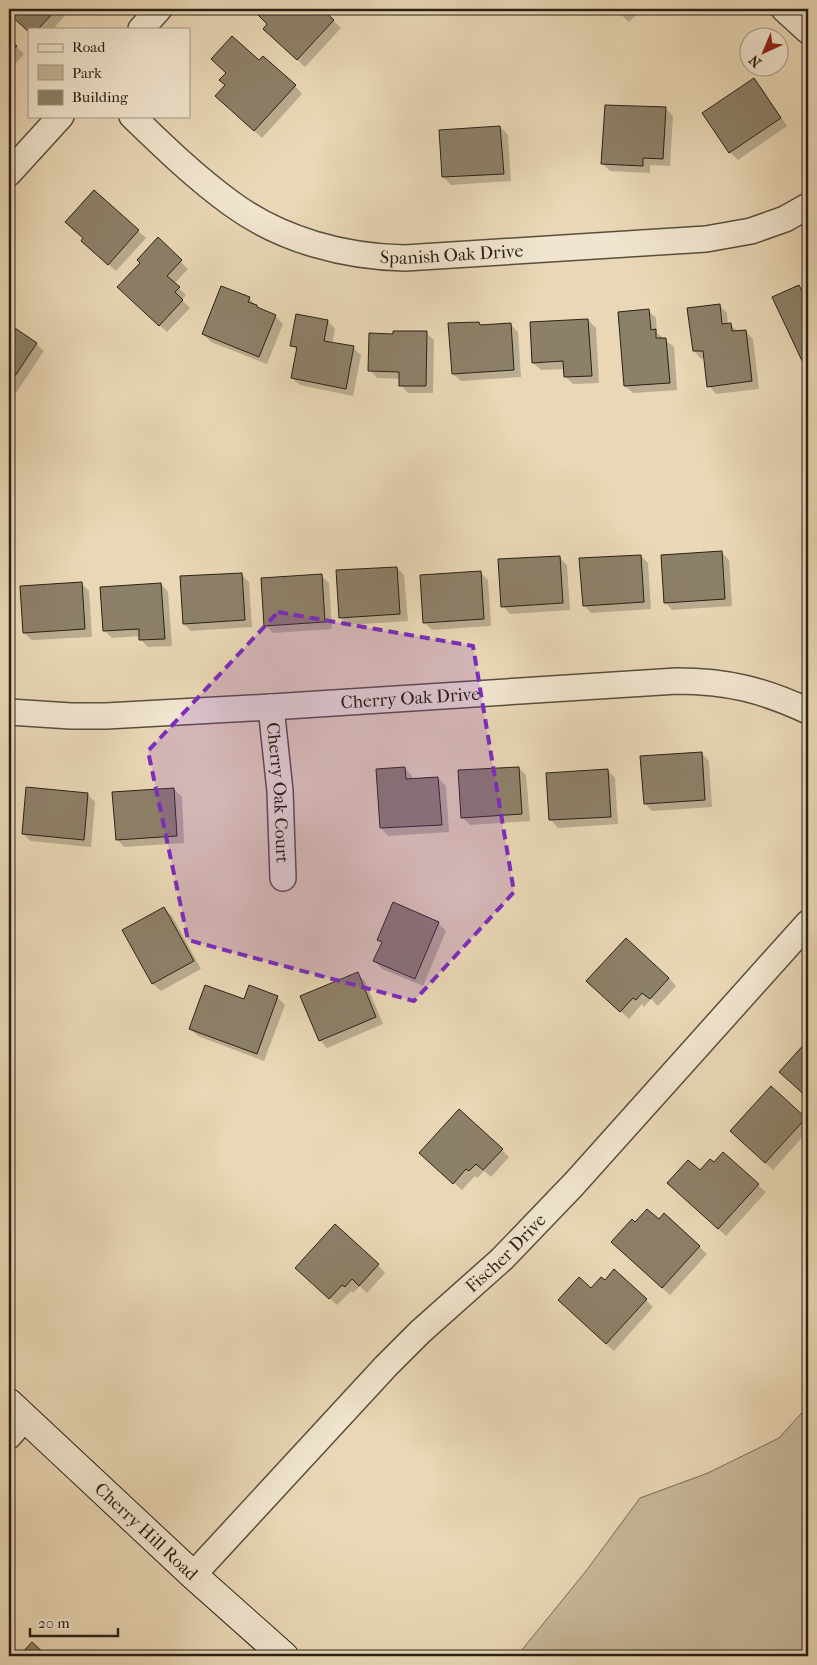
<svg xmlns="http://www.w3.org/2000/svg" width="817" height="1665" viewBox="0 0 817 1665" font-family="'IM FELL French Canon',serif">
<style>
.green{fill:#c8b89a;stroke:#786c58}
.shadow{fill:#0003}
.building{fill:#8d8069;stroke:#292117}
.lines{fill:none;stroke-linecap:round;stroke-linejoin:round}
.minor-casing{stroke:#594e3e;stroke-width:28}
.secondary-casing{stroke:#292117;stroke-width:30}
.minor{stroke:#f1e5cf;stroke-width:25}
.secondary{stroke:#f1e5cf;stroke-width:28}
.marked{fill:#7b2cbf;fill-opacity:0.2;stroke:#7b2cbf;stroke-width:4;stroke-dasharray:10 6;stroke-linejoin:round}
.labels{text-anchor:middle;stroke-width:5;stroke-linejoin:round;paint-order:stroke}
.street-label{font-size:18px;fill:#292117;stroke:#f1e5cf}
</style>
<rect width="100%" height="100%" fill="#e9d7b5"/>
<filter id="stains"><feTurbulence type="fractalNoise" baseFrequency=".004" numOctaves="4"/><feColorMatrix values="0 0 0 0 .2 0 0 0 0 .09 0 0 0 0 .02 0 0 0 .5 -.17"/></filter>
<radialGradient id="worn" r=".72"><stop offset=".6" stop-color="#630" stop-opacity="0"/><stop offset="1" stop-color="#630" stop-opacity=".3"/></radialGradient>
<path class="green" d="M808,1406v250h-291l69,-85 54,-73 68,-25 71,-35z"/>
<g class="shadow">
<path d="M9,9h62l-18,20h-24v2l-20,-18z"/>
<path d="M264,9h57l20,19 -36,39 -33,-31 -3,-11 -10,-11z"/>
<path d="M615,9h26l-12,13z"/>
<path d="M9,40l15,14 -15,17z"/>
<path d="M259,62l36,24 7,8 -40,44 -38,-35z"/>
<path d="M754,80l7,7 26,39 -49,34 -8,-8z"/>
<path d="M665,108l8,8 -3,50 -20,-1v8l-40,-2 -8,-8z"/>
<path d="M500,127l8,8 3,46 -60,4 -8,-8z"/>
<path d="M138,231l8,7 -30,33 -26,-23 -6,-10z"/>
<path d="M158,239l30,30 -14,15 12,11 -4,5 8,8 -23,24 -40,-37 15,-32z"/>
<path d="M799,286l9,11v65l-2,1v3l2,-1v3l-3,-3z"/>
<path d="M249,298l11,12 15,6 8,8 -16,40 -56,-22 -8,-8z"/>
<path d="M719,305l8,8 1,12h3l7,7 7,-1 8,8 6,50 -43,5 -7,-8 -4,-28 -4,1 -7,-8z"/>
<path d="M649,311l7,7 1,15 17,14 3,43 -44,3 -8,-7z"/>
<path d="M588,320l8,8 3,55 -26,1 -8,-8v-7l-24,1 -8,-7z"/>
<path d="M328,321l7,8 -3,15 21,4 8,7 -8,41 -53,-11 -8,-7 5,-27 -5,-6z"/>
<path d="M479,323l3,3 28,-2 8,8 3,45 -60,4 -8,-7z"/>
<path d="M9,325l27,19 8,7 -32,48 -3,-2z"/>
<path d="M426,333l8,7 -1,53h-25l-7,-8v-6l-24,-1 -7,-8 24,-35z"/>
<path d="M722,553l7,7 3,46 -60,4 -7,-8z"/>
<path d="M641,556l7,7 3,46 -60,4 -7,-8z"/>
<path d="M559,557l8,8 3,45 -60,4 -7,-8z"/>
<path d="M397,568l7,7 4,46 -60,4 -8,-8z"/>
<path d="M481,573l7,7 3,46 -59,4 -8,-8z"/>
<path d="M241,574l8,8 3,45 -61,4 -7,-7z"/>
<path d="M322,576l7,7 3,46 -59,4 -8,-8z"/>
<path d="M81,583l8,8 3,46 -60,3 -8,-7z"/>
<path d="M161,584l7,8 4,54 -24,1 -7,-7 -1,-4 -28,2 -8,-8z"/>
<path d="M702,754l7,7 3,46 -60,4 -7,-8z"/>
<path d="M405,768l7,8 1,3 25,-1 8,8 3,46 -61,4 -7,-8z"/>
<path d="M519,768l7,7 4,46 -60,4 -8,-8z"/>
<path d="M607,770l8,8 3,46 -60,4 -7,-8 -3,-46z"/>
<path d="M174,789l8,8 2,46 -60,4 -7,-8z"/>
<path d="M87,794l8,8 -4,45 -60,-6 -8,-7z"/>
<path d="M164,908l8,8 29,53 -40,22 -8,-7 -29,-53z"/>
<path d="M438,923l8,8 -23,55 -41,-17 -7,-8 7,-18 -4,-3z"/>
<path d="M357,974l8,7 18,43 -56,24 -7,-8z"/>
<path d="M669,978l7,8 -18,20 -7,-7 -7,8 -2,-3 -13,15 -34,-31z"/>
<path d="M277,997l8,8 -21,56 -66,-25 -8,-7z"/>
<path d="M808,1042v55l-27,-25z"/>
<path d="M771,1088l37,34v9l-35,39 -33,-31z"/>
<path d="M502,1150l7,7 -18,20 -7,-6 -7,7 -2,-2 -13,14 -34,-30z"/>
<path d="M723,1153l43,39 -40,44 -50,-46 24,-18 14,-8z"/>
<path d="M665,1214l42,40 -37,41 -50,-45 39,-29z"/>
<path d="M378,1265l7,8 -18,20 -7,-7 -7,7 -2,-2 -14,14 -33,-30z"/>
<path d="M591,1290l55,10 7,7 -39,44 -47,-43z"/>
</g>
<g class="building">
<path d="M9,9h48l-19,20h-9v3l-20,-18z"/>
<path d="M262,9h60l12,11 -37,40 -34,-31 4,-5 -10,-10z"/>
<path d="M232,36l27,24 4,-4 33,29 -42,46 -39,-35 10,-11 -6,-5 7,-7 -15,-14z"/>
<path d="M9,39l8,7 -8,9z"/>
<path d="M754,78l27,40 -52,35 -27,-40z"/>
<path d="M605,105l61,2 -3,52 -20,-1v8l-42,-2z"/>
<path d="M500,126l4,48 -62,3 -3,-47z"/>
<path d="M94,190l45,40 -31,35 -27,-24 2,-3 -18,-16z"/>
<path d="M158,237l24,23 -15,16 13,11 -5,5 8,8 -24,26 -42,-39 23,-24 -3,-3z"/>
<path d="M799,285l9,18v60l-4,2 -32,-68z"/>
<path d="M221,286l29,11 -2,5 9,3v2l19,8 -17,42 -57,-23z"/>
<path d="M720,304l2,20 9,-1 1,8 14,-1 6,51 -45,6 -4,-36h-10l-6,-43z"/>
<path d="M649,309l2,21 5,-1v9h10l4,45 -46,3 -6,-74z"/>
<path d="M296,314l32,6 -4,21 30,5 -8,43 -55,-11 6,-31 -7,-1z"/>
<path d="M588,319l4,57 -28,1 -1,-16 -31,2 -2,-41z"/>
<path d="M479,322l1,3 31,-2 3,47 -62,4 -4,-51z"/>
<path d="M9,324l28,19 -28,42z"/>
<path d="M393,331h34l-1,55h-27v-14l-31,-1 1,-38 24,1z"/>
<path d="M722,551l3,48 -61,4 -3,-48z"/>
<path d="M641,555l3,47 -61,4 -4,-48z"/>
<path d="M560,556l3,47 -62,4 -3,-48z"/>
<path d="M397,567l3,47 -61,4 -3,-48z"/>
<path d="M481,571l3,48 -61,4 -3,-48z"/>
<path d="M242,573l3,47 -62,4 -3,-48z"/>
<path d="M322,574l3,48 -61,4 -3,-48z"/>
<path d="M82,582l3,47 -62,4 -3,-47z"/>
<path d="M161,583l4,56 -26,1v-11l-36,2 -3,-44z"/>
<path d="M702,752l3,48 -61,4 -4,-48z"/>
<path d="M405,767l1,12 32,-2 4,48 -62,3 -4,-59z"/>
<path d="M519,767l3,47 -61,4 -3,-48z"/>
<path d="M608,769l3,48 -62,3 -3,-47z"/>
<path d="M26,787l62,6 -4,47 -62,-6z"/>
<path d="M174,788l3,48 -61,4 -4,-48z"/>
<path d="M393,902l46,20 -24,57 -42,-18 9,-19 -5,-2z"/>
<path d="M164,907l30,54 -42,23 -30,-54z"/>
<path d="M626,938l43,40 -19,21 -8,-6 -6,7 -3,-2 -13,14 -34,-31z"/>
<path d="M358,972l18,45 -57,24 -19,-45z"/>
<path d="M205,985l39,14 5,-14 29,11 -21,58 -68,-25z"/>
<path d="M808,1040v58l-29,-26z"/>
<path d="M771,1086l35,32 -41,45 -35,-32z"/>
<path d="M459,1109l44,40 -20,21 -7,-6 -7,7 -3,-2 -13,15 -34,-31z"/>
<path d="M723,1152l36,32 -41,45 -51,-46 21,-23 12,10 10,-11 4,3z"/>
<path d="M647,1209l12,10 5,-6 36,33 -38,42 -51,-46 21,-23 3,3z"/>
<path d="M335,1224l44,40 -20,22 -7,-7 -7,8 -3,-2 -13,14 -34,-31z"/>
<path d="M614,1269l33,30 -41,45 -48,-44 21,-23 12,11 10,-11 4,3z"/>
<path d="M32,1642l15,14h-28z"/>
</g>
<g class="lines">
<g class="minor-casing">
<g id="minor">
<path d="M784,9l24,22"/>
<path d="M141,29l18,-20"/>
<path id="s1" d="M132,116c32,31 64,62 100,88 49,36 113,53 173,54l301,-19 45,-8 34,-12 23,-13"/>
<path d="M9,173l52,-57"/>
<path id="s2" d="M271,707l9,84 3,87"/>
<path id="s3" d="M9,712l62,4h35l165,-9 406,-26c50,0 86,9 131,30"/>
<path d="M9,1436l16,-18"/>
<path id="s4" d="M193,1575l193,-209 34,-34 82,-73 72,-75 234,-261"/>
</g>
</g>
<g class="secondary-casing">
<g id="secondary">
<path id="s5" d="M9,1403l184,172 91,81"/>
</g>
</g>
<use href="#minor" class="minor"/>
<use href="#secondary" class="secondary"/>
</g>
<path class="marked" d="M278,612l195,34 41,246 -100,109 -226,-61 -40,-189z"/>
<g class="labels">
<g class="street-label">
<text dy="6" stroke="none"><textPath href="#s1" startOffset="364">Spanish Oak Drive</textPath></text>
<text dy="6" stroke="none"><textPath href="#s3" startOffset="402">Cherry Oak Drive</textPath></text>
<text dy="6" stroke="none"><textPath href="#s2" startOffset="86">Cherry Oak Court</textPath></text>
<text dy="6" stroke="none"><textPath href="#s4" startOffset="449">Fischer Drive</textPath></text>
<text dy="6" stroke="none"><textPath href="#s5" startOffset="188">Cherry Hill Road</textPath></text>
</g>
</g>
<rect width="817" height="1665" fill="none" stroke="#e9d7b5" stroke-width="30"/>
<rect x="10" y="10" width="797" height="1645" fill="none" stroke="#292117" stroke-width="2.5"/>
<rect x="15" y="15" width="787" height="1635" fill="none" stroke="#292117"/>
<rect x="28" y="28" width="162" height="90" fill="#f1e5cf" stroke="#a19785"/>
<rect x="38" y="44" width="25" height="8" fill="#f1e5cf" stroke="#a19785"/>
<text x="72" y="52" font-size="15" fill="#292117">Road</text>
<rect x="38" y="65" width="25" height="15" fill="#c8b89a" stroke="#a19785"/>
<text x="72" y="78" font-size="15" fill="#292117">Park</text>
<rect x="38" y="90" width="25" height="15" fill="#8d8069" stroke="#a19785"/>
<text x="72" y="102" font-size="15" fill="#292117">Building</text>
<g transform="translate(764 52) rotate(224)"><circle r="24" fill="#f1e5cf" stroke="#a19785"/>
<path d="M0-4L9 19L0 12L-9 19Z" fill="#8f2418"/>
<text y="-8" font-size="14" font-weight="bold" text-anchor="middle" fill="#292117">N</text>
</g>
<path d="M30 1628v8h88v-8" fill="none" stroke="#292117" stroke-width="2.5"/>
<text x="38" y="1628" font-size="15" fill="#292117" stroke="#f1e5cf" stroke-width="4" paint-order="stroke">20 m</text>
<rect width="100%" height="100%" filter="url(#stains)"/>
<rect width="100%" height="100%" fill="url(#worn)"/>
</svg>
